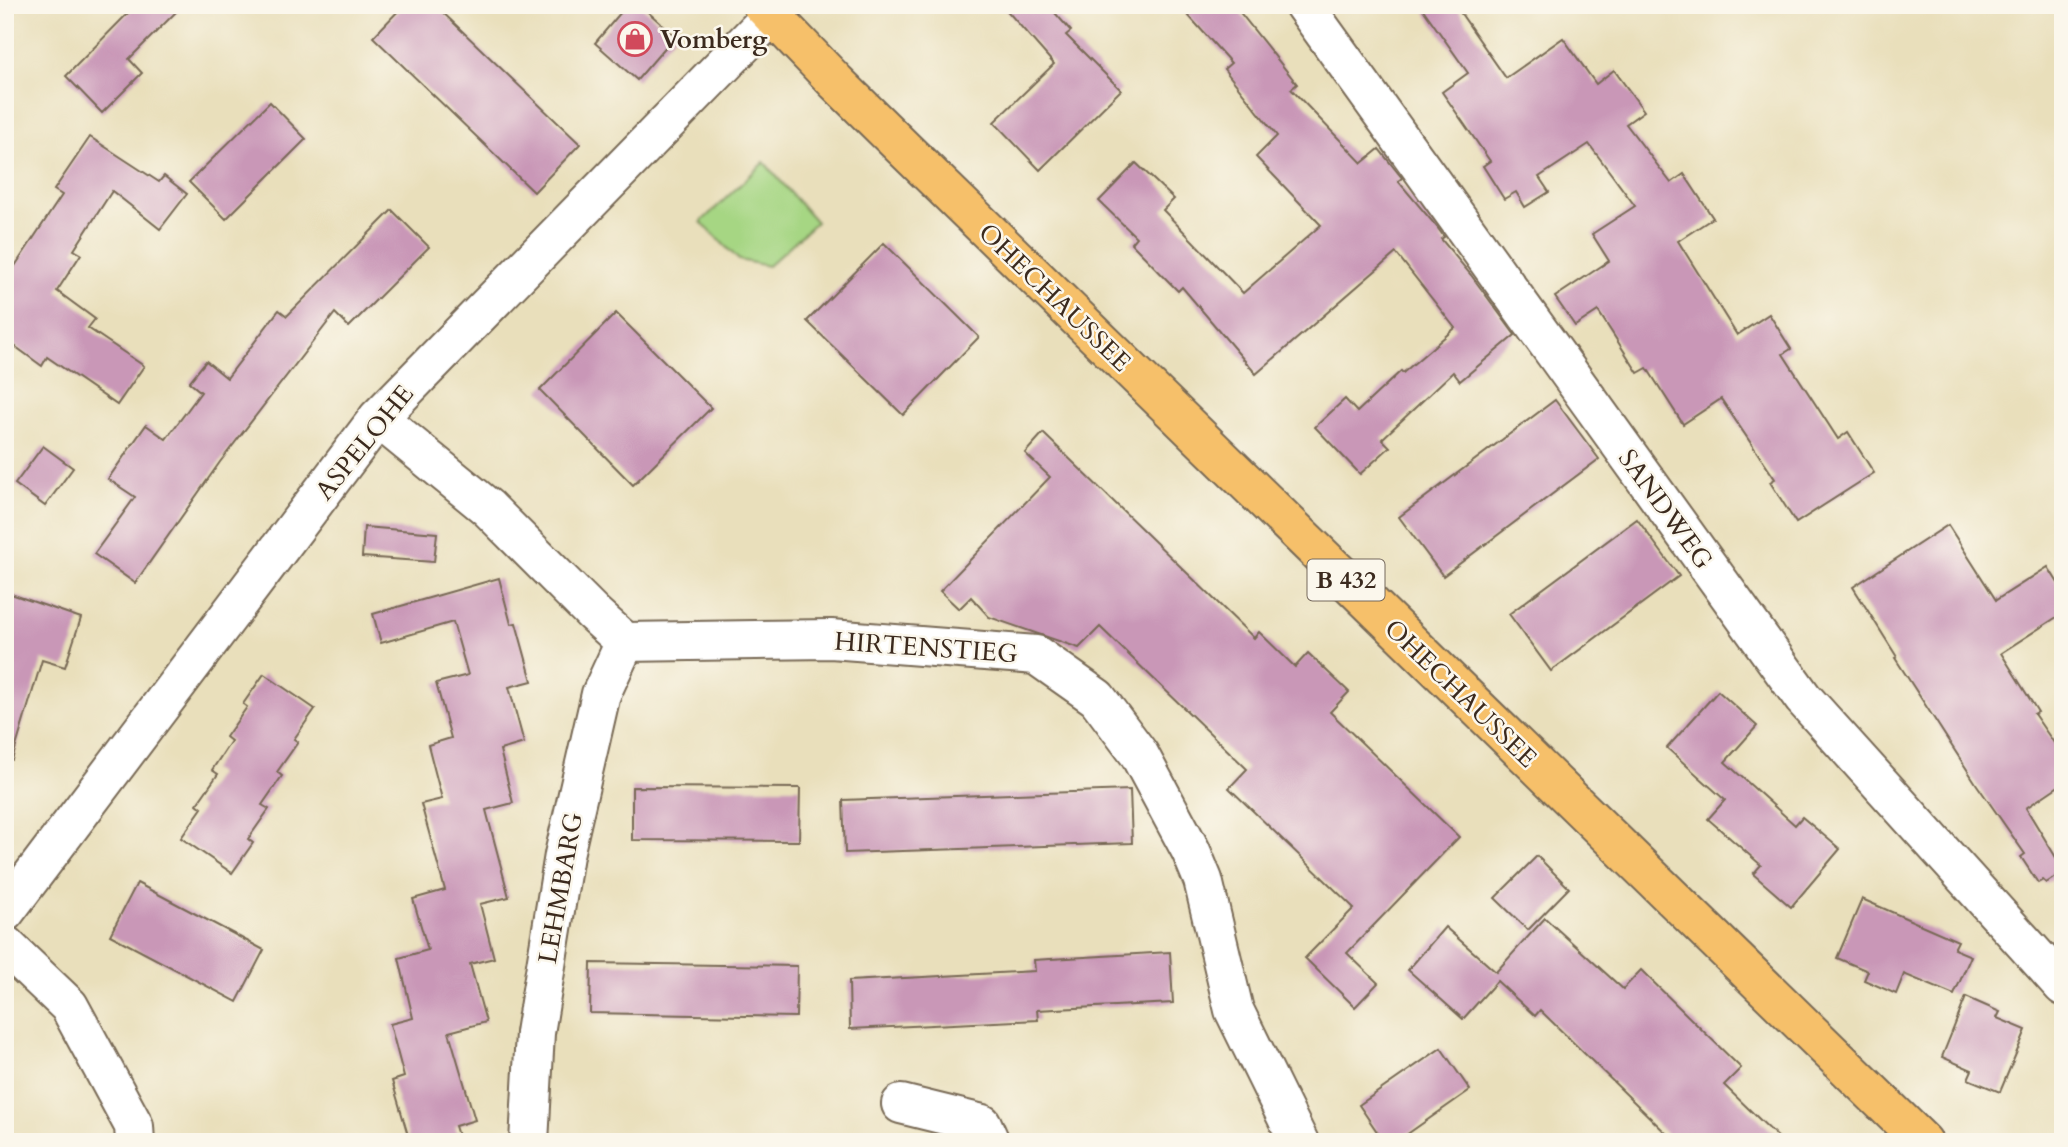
<svg xmlns="http://www.w3.org/2000/svg" width="2068" height="1147" viewBox="0 0 2068 1147" font-family="Cardo,serif">
<style>
.green{fill:#a6d683;stroke:#708050;stroke-width:2}
.building{fill:#c997b7}
.lines{fill:none;stroke-linecap:round;stroke-linejoin:round}
.minor-casing{stroke:#786955;stroke-width:42}
.major-casing{stroke:#786955;stroke-width:42}
.minor{stroke:#fff;stroke-width:38}
.major{stroke:#f6c06b;stroke-width:38}
.labels{text-anchor:middle;stroke-width:5;stroke-linejoin:round;paint-order:stroke}
.shield{fill:#fbf7ec;stroke:#75685c;stroke-width:2}
.shield-label{font-size:24px;font-weight:bold;fill:#3b2a1e}
.poi-label{font-size:26px;font-weight:bold;fill:#3b2a1e;stroke:#fbf7ec;text-anchor:start}
.street-label{font-size:26px;fill:#3b2a1e;stroke:#fbf7ec}
</style>
<rect width="100%" height="100%" fill="#fbf7ec"/>
<filter id="ink" filterUnits="userSpaceOnUse"><feTurbulence type="fractalNoise" baseFrequency=".0143" numOctaves="2"/><feDisplacementMap in="SourceGraphic" scale="14" xChannelSelector="R" yChannelSelector="G"/><feConvolveMatrix kernelMatrix="1 2 1 2 8 2 1 2 1" color-interpolation-filters="sRGB"/></filter>
<filter id="wash" filterUnits="userSpaceOnUse"><feTurbulence type="fractalNoise" baseFrequency=".00686" numOctaves="4" result="noise"/><feDisplacementMap in="SourceGraphic" scale="28" xChannelSelector="R" yChannelSelector="G"/><feGaussianBlur stdDeviation="1.57" result="paint"/><feColorMatrix in="noise" values="0 0 0 0 0 0 0 0 0 0 0 0 0 0 0 0 0 1.4 0 .05"/><feComposite in="paint" operator="in"/></filter>
<g filter="url(#wash)">
<rect width="100%" height="100%" fill="#e9dfbb"/>
<path class="green" d="M764,162l52,60 -48,44 -29,-6 -38,-38z"/>
<g id="blocks">
<g class="building">
<path d="M136,5h47l-54,54 13,14 -40,40 -36,-37z"/>
<path d="M404,5h31l145,139 -46,48 -161,-155z"/>
<path d="M627,5h13l35,31 -38,44 -42,-37z"/>
<path d="M1002,5h46l23,26 -5,4 55,55 -81,80 -46,-48 60,-58z"/>
<path d="M1179,5h55l63,79 -6,5 71,74 17,-14 23,29 -4,3 39,46 7,10 -3,2 30,36 44,60 -55,46 -7,-9 -71,67 8,8 -30,27 -45,-47 30,-28 12,13 44,-41 2,2 52,-45 -59,-75 -140,121 -74,-87 -4,4 -47,-48 5,-6 -37,-36 37,-38 38,36 -11,11 80,83 78,-68 -65,-68 21,-21 -53,-67 7,-6z"/>
<path d="M1420,5h35l51,73 57,-40 33,46 18,-14 30,41 -18,13 45,59 13,-9 29,44 -35,23 59,94 32,-21 22,35 -8,5 55,85 10,-7 26,41 -78,50 -26,-41 5,-3 -54,-80 -38,25 -36,-56 -9,5 -40,-62 -23,15 -20,-29 54,-36 -17,-27 43,-28 -46,-62 -50,33 10,15 -24,15 -9,-15 -12,7 -21,-33 7,-5 -48,-69 26,-19z"/>
<path d="M270,102l36,37 -80,80 -37,-37z"/>
<path d="M90,137l69,45 5,-6 23,18 -27,35 -48,-38 -38,59 7,4 -24,37 38,28 -7,9 56,38 -27,39 -70,-48 -5,9 -37,-27v-58l57,-86 -8,-5z"/>
<path d="M392,210l37,37 -80,80 -14,-14 -115,149 -85,121 -41,-29 41,-57 -27,-18 38,-54 20,14 35,-47 -12,-10 17,-21 21,17 52,-68 8,6z"/>
<path d="M884,243l95,94 -76,78 -96,-94z"/>
<path d="M616,313l95,95 -78,77 -93,-95z"/>
<path d="M1555,400l44,59 -156,117 -44,-59z"/>
<path d="M1043,433l211,205 5,-6 36,35 13,-14 41,39 -19,20 129,125 -112,116 31,30 -23,24 -50,-49 49,-50 -125,-120 18,-19 -147,-142 -21,21 -90,-31 -18,-20 -12,12 -19,-18 110,-114 -25,-24z"/>
<path d="M43,446l30,22 -28,38 -30,-22z"/>
<path d="M1637,519l42,57 -128,95 -42,-57z"/>
<path d="M1948,525l48,75 52,-33 15,24v22l-62,40 37,59 -4,2 29,42v27l-37,25 37,61v3l-17,11 -3,-3 -5,3 -17,-26 4,-3 -48,-69 -82,-127 2,-1 -44,-70z"/>
<path d="M364,527l73,6 -3,29 -72,-5z"/>
<path d="M499,578l12,46 5,-1 16,58 -23,6 15,56 -24,7 13,53 -27,7 23,87 -29,7 14,54 -24,6 16,58 -37,10 26,88 -20,6 5,16h-50l-18,-61 12,-4 -14,-53 23,-6 -14,-60 29,-8 -15,-51 32,-9 -24,-86 21,-5 -14,-54 23,-7 -15,-55 32,-8 -15,-53 -72,21 -8,-29z"/>
<path d="M11,594l70,24 -16,49 -23,-7 -30,100 -7,-1v-146z"/>
<path d="M264,674l51,35 -21,30 4,3 -21,30 5,4 -20,29 7,4 -21,30 5,4 -21,30 -51,-35 21,-30 -5,-4 21,-30 -6,-4 19,-29 -5,-4 21,-30 -4,-3z"/>
<path d="M1718,691l39,35 -32,36 70,63 7,-8 38,32 -49,58 -38,-33 8,-9 -53,-46 17,-19 -58,-52z"/>
<path d="M632,787l168,1 -1,53 -167,-1z"/>
<path d="M1130,790l2,53 -287,10 -2,-53z"/>
<path d="M1537,856l32,32 -41,42 -33,-32z"/>
<path d="M137,883l127,67 -27,52 -127,-67z"/>
<path d="M1862,899l96,42 -4,8 17,7 -17,39 -50,-21 -8,20 -32,-14 4,-9 -31,-13z"/>
<path d="M1545,918l78,71 18,-19 100,98 -17,17 59,57h-108l-135,-132 -5,6 -38,-35 -34,38 -55,-49 37,-43 51,45z"/>
<path d="M1170,952l3,51 -136,7 1,10 -188,9 -1,-48 186,-10 -1,-11z"/>
<path d="M591,963l206,3 -1,51 -206,-4z"/>
<path d="M1966,997l34,15 -3,6 29,12 -26,62 -32,-13 4,-9 -30,-13z"/>
<path d="M1441,1048l29,42 -74,52h-12l-25,-37z"/>
</g>
</g>
</g>
<g filter="url(#ink)">
<use href="#blocks" fill-opacity="0" stroke="#786955" stroke-width="2"/>
<g class="lines">
<g class="minor-casing">
<g id="minor">
<path d="M1304,5l499,693 260,288"/>
<path d="M378,418l110,90 105,105 32,29 206,-3 205,16 61,43 42,56 52,97 12,29 31,130 65,132"/>
<path d="M5,912l373,-494 404,-413"/>
<path d="M5,945l64,61 65,120 1,16"/>
<path d="M901,1104l81,20 8,18"/>
<path d="M529,1142l6,-109 29,-178 37,-161 24,-52"/>
</g>
</g>
<g class="major-casing">
<path id="major" d="M762,5l74,77 66,65 1021,995"/>
</g>
<use href="#minor" class="minor"/>
<use href="#major" class="major"/>
</g>
</g>
<defs>
<g id="shop-ring" transform="scale(1.75)"><circle r="9.5" fill="#fbf7ec" stroke="#d1495b" stroke-width="1.5"/><path d="M-5-2.5h2.3a2.7 3.5 0 0 1 5.4 0H5L5.5 6h-11ZM-1.5-2.5h3a1.5 2.3 0 0 0-3 0Z" fill="#d1495b"/></g>
</defs>
<g fill-rule="evenodd">
<use href="#shop-ring" x="635" y="39"/>
</g>
<g class="labels">
<rect class="shield" x="1307.5" y="559.5" width="77" height="41" rx="5"/>
<g class="shield-label">
<text x="1346" y="588">B 432</text>
</g>
<g class="poi-label">
<text x="660" y="48">Vomberg</text>
</g>
<g class="street-label">
<text transform="translate(1055 297) rotate(44)" y="9">OHECHAUSSEE</text>
<text transform="translate(364 442) rotate(-51)" y="9">ASPELOHE</text>
<text transform="translate(1666 509) rotate(54)" y="9">SANDWEG</text>
<text transform="translate(926 647) rotate(4)" y="9">HIRTENSTIEG</text>
<text transform="translate(1461 693) rotate(44)" y="9">OHECHAUSSEE</text>
<text transform="translate(560 888) rotate(-80)" y="9">LEHMBARG</text>
</g>
</g>
<rect width="2068" height="1147" fill="none" stroke="#fbf7ec" stroke-width="28"/>
</svg>
